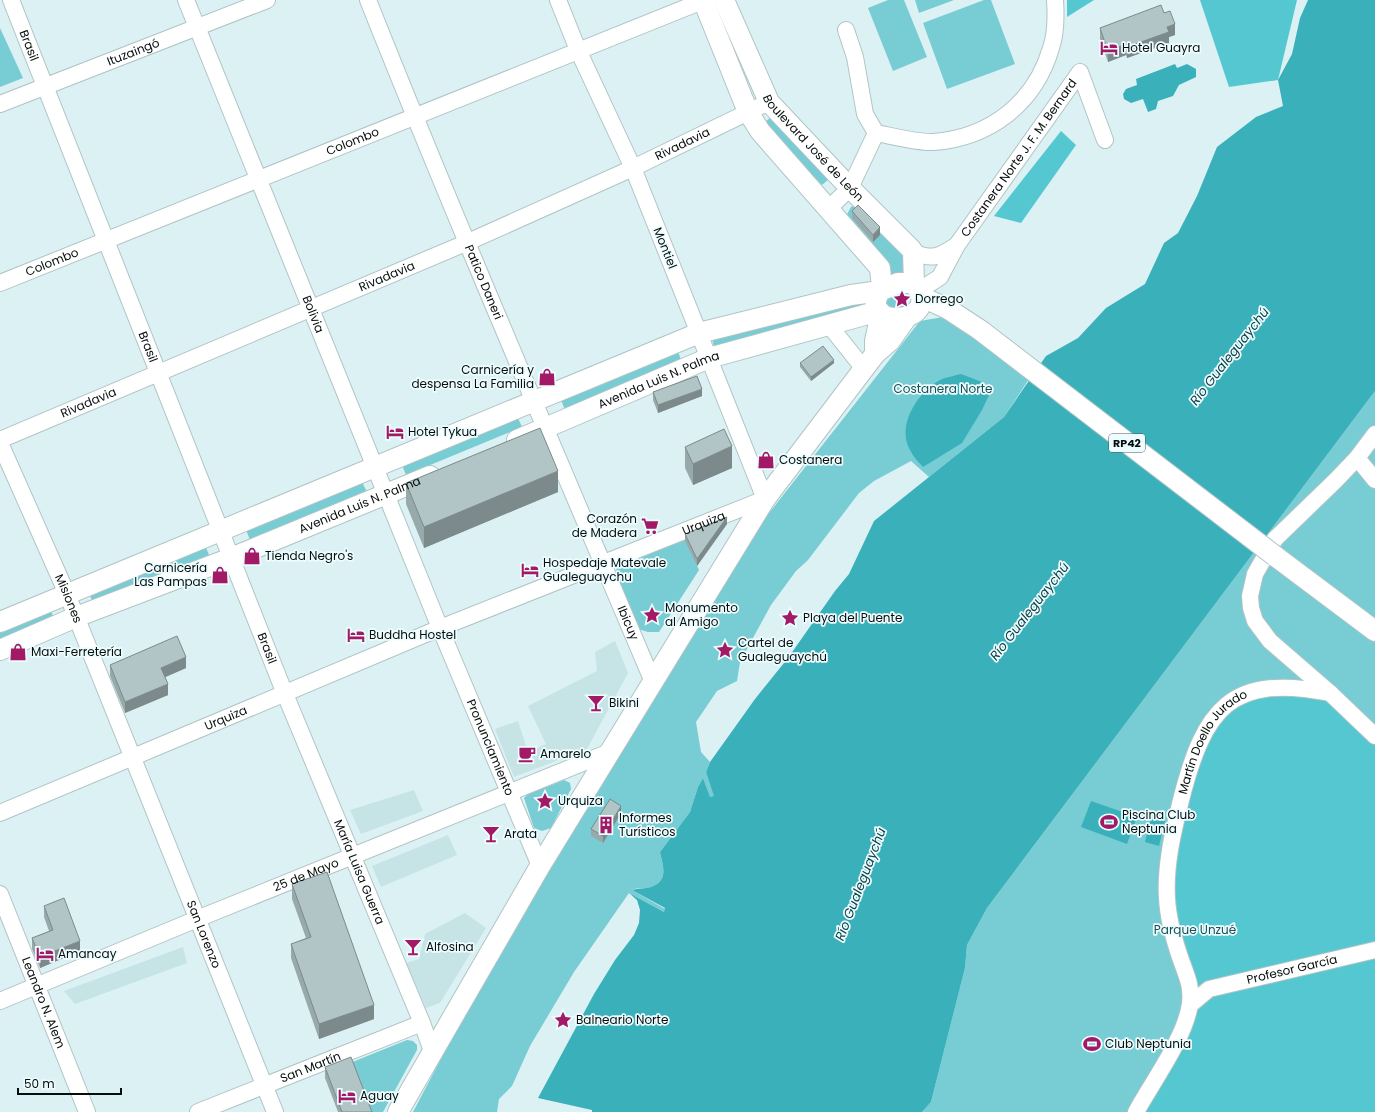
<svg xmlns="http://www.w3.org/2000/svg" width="1375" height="1112" viewBox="0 0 1375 1112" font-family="Poppins,sans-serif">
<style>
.built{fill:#c6e3e6}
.green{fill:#78ccd3}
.forest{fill:#55c7d1}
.water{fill:#3ab1ba}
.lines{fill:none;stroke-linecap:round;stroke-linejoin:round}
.minor-casing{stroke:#b0c4c6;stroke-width:18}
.major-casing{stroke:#b0c4c6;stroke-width:22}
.minor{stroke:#fff;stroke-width:16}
.major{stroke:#fff;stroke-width:20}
.major-bridge-casing{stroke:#b0c4c6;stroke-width:22;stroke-linecap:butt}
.major-bridge{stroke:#fff;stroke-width:20}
.wall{fill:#98a9ab}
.shaded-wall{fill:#7c8a8b}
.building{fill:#b1c5c7;stroke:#7c8a8b}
.labels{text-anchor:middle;stroke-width:3.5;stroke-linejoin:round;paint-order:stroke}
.shield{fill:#edfdff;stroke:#4b5556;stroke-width:1}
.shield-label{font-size:11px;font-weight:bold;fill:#060d0d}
.street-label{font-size:12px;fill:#060d0d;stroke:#edfdff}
.poi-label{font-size:12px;fill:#060d0d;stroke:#edfdff;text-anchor:start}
.park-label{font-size:12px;fill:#1c4e52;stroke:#edfdff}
.water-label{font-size:13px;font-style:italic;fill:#0b4145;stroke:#edfdff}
</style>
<rect width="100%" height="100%" fill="#dcf1f3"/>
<g class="built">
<path d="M615,641l13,32 -41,76 -73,28 -19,-48 23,-8 10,31 18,-8 -18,-38 69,-35 -2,-19z"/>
<path d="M414,790l9,21 -62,23 -11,-24z"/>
<path d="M448,835l9,20 -76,32 -9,-21z"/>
<path d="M465,913l21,15 -46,75 -14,5 -20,-45 13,-4 6,-25z"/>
<path d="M183,947l4,16 -112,41 -11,-13z"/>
</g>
<g class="green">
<path d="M888,0h16l23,57 -34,14 -25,-63z"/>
<path d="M915,0h39l-35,13z"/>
<path d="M984,0h7l24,64 -68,25 -24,-66z"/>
<path d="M0,28l23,50 -23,9z"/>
<path d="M772,116l58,62 -8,7 -59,-61z"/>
<path d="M860,203l45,47 4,27 -20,2 -2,-19 -41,-44 5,-9z"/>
<path d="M901,293l5,1 2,4 -1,7 -5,4 -13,-1 -3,-5c3,-8 8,-8 15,-10z"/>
<path d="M866,299l3,11 -155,37 -2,-10z"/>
<path d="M943,317l22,13 64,49 -25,38 -75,60 -18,-16 -37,20 -15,12 -51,67 -12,11 -25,34 -31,57 -3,19 -20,10 -21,31 5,30 9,10 -4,10 9,24 -5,2 -7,-20 -5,9 -8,25 -30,40c3,14 9,29 -9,35 -6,2 -13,0 -19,3l33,19 -1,3 -35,-19 -55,79 -44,74 -18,40 -13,13 -2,13h-84l69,-131 280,-459 158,-201z"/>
<path d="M678,352l4,10 -117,48 -4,-10z"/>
<path d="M1375,391v721h-453l9,-10 34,-134 2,-23 20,-37z"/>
<path d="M518,418l4,9 -116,48 -4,-10z"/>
<path d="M362,482l5,10 -117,48 -4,-10z"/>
<path d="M684,538l15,32 -40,62h-11l-10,-3 -23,-56 3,-8z"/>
<path d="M205,545l4,10 -116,48 -4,-10z"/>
<path d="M51,611l4,10 -55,22v-11z"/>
<path d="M564,780l6,3 1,6 -20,39 -9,3 -8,-3 -10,-30 4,-4z"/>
<path d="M407,1040l6,1 4,4v5l-34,62h-15l-18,-49z"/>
</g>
<g class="forest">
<path d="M1067,0h27l-27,17z"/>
<path d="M1200,0h97l-19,80 -49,7z"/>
<path d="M1061,131l15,14 -55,78 -27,-7z"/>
<path d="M1254,690l76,3 45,43v376h-237l46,-88 7,-39 -24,-86 35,-161z"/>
</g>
<g class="water">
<path d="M1308,0h67v391l-388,517 -20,37 -2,23 -34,134 -9,10h-330v-2l-54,-12 56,-104 21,-34 19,-25 5,-12 1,-13 -3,-10 -8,-7 35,19 1,-4 -33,-18c6,-2 13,-1 19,-3 18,-6 12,-21 9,-35l30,-40 8,-25 5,-9 7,19 4,-1 -8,-24 4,-10 45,-63 33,-41 47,-67 14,-17 25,-53 130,-104 42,-61 32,-18 28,-30 39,-24 19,-41 14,-10 19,-37 20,-49 39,-30 27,-11 -5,-26 14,-26 8,-36z"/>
<path d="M1175,64l2,4 10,-4 9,5v8l-17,8 -6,11 -15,5 -2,8 -8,3 -5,-13 -12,4 -7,-4 -1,-5 3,-5 11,-4 -1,-6z"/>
<path d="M961,374l21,8 7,13 -7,15 -20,33 -39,24c-5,-5 -10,-11 -13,-17 -14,-25 8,-58 30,-70 6,-3 14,-4 21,-6z"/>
<path d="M1091,801l46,16 -10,27 -46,-17z"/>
<path d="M1151,817l14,4 -6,25 -14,-4z"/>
</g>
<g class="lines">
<g class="minor-casing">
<g id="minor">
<path id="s1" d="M11,0l274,694 137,329 10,28"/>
<path id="s2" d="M186,0l254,628 100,238"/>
<path id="s3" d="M368,0c91,229 189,455 285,682"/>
<path d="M846,30l9,27 10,57 11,19c16,3 43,10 57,9 57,-4 102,-39 118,-94 5,-14 5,-33 4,-48"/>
<path id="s4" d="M0,104l267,-104"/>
<path d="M827,210l23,-22 26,-55"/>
<path d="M913,252c21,9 27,4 44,-7"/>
<path id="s5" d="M0,283l705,-283"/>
<path id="s6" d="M920,290l20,-13 17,-32 123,-173 25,68"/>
<path d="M829,325l35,44"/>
<path d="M1375,434l-18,24 -21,22 -61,59 -20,35 -5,22 1,12 4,13 15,20 60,52 45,43"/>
<path id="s7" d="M0,440l468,-198 165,-74 136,-66"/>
<path id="s8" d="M0,443l67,151 208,518"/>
<path d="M1357,458l18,22"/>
<path id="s9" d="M0,813l440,-185 325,-129 -132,-331 -55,-118 -20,-50"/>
<path id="s10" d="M0,894l87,218"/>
<path id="s11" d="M0,1001l197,-82 415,-168"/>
<path id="s12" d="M1190,1005l19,-16 166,-39"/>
<path id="s13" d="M198,1112l224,-89"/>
<path id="s14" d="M1136,1112c17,-31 49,-74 54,-108 2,-18 -3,-27 -9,-44 -7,-20 -13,-41 -14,-62 -2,-33 6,-66 14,-98 23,-91 49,-127 149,-107"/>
</g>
</g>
<g class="major-casing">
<g id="major">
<path d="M703,0l45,112 12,19 120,137 2,20"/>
<path id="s15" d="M724,0l45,102 81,86 61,61 2,3 1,31"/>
<path d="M922,297l26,12 32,21"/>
<path d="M875,354v-13l6,-28"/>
<path id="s16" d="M517,440l192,-82 170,-47"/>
<path d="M1275,556l100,75"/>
<path d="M0,622l699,-289 152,-38 29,-4 18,-8h16c33,42 -58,48 -34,8"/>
<path id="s17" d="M0,650l76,-33 155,-59 199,-82"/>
<path d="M398,1112l142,-246 225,-367 110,-145 15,-13 17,-24"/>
</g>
</g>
<use href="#minor" class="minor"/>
<use href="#major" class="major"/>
<g class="major-bridge-casing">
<path id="major-bridge" d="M980,330l295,226"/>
</g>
<use href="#major-bridge" class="major-bridge"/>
</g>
<g class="wall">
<path d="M1164,13l11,22 -6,2v6l-42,15 -1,-3 -18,7 -8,-23v-11z"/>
<path d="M852,211l28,24 -7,7 -21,-24z"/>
<path d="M800,363h34l-23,18 -11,-14z"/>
<path d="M653,392l49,4 -44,17 -5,-13z"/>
<path d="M685,447l47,21 -39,17 -8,-17z"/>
<path d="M406,483l152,9 -134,56 -18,-44z"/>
<path d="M727,524l-30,42 -12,-25v-7z"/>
<path d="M110,665l76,3 -21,9 3,18 -43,18 -15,-37z"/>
<path d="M621,813l-18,30 -12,-7v-7z"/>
<path d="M292,884l82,135 -55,20 -28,-81v-14l15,-6 -14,-39z"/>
<path d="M44,906l36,45 -40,17 -8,-19v-11l17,-7 -5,-14z"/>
<path d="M325,1067l47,45h-34l-13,-34z"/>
</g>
<g class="shaded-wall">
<path d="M1175,24v11l-6,2v6l-42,15v-11l40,-20z"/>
<path d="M1126,44v11l-18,7v-11z"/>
<path d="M880,227v8l-7,7v-7z"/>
<path d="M834,360v3l-23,18v-4z"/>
<path d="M702,389v7l-44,17v-8z"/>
<path d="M732,446v22l-39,17v-21z"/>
<path d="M558,471v21l-134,56v-21z"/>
<path d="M727,517v7l-30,42v-7z"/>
<path d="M186,657v11l-25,11v-11z"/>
<path d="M168,684v11l-43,18v-11z"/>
<path d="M621,806v7l-18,30v-7z"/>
<path d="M80,941v10l-40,17v-11z"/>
<path d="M374,1005v14l-55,20v-15z"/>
</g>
<g class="building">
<path d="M1161,5l3,8 6,-2 5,13 -8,3 2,5 -42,15 -1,-3 -18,7 -8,-23z"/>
<path d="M858,205l22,22 -7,8 -21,-24z"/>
<path d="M823,346l11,14 -23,17 -11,-14z"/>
<path d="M697,376l5,13 -44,16 -5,-13z"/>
<path d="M540,428l18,43 -134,56 -18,-44z"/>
<path d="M724,429l8,17 -39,18 -8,-17z"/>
<path d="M727,517l-30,42 -12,-25z"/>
<path d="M177,636l9,21 -25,11 7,16 -43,18 -15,-37z"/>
<path d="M610,799l11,7 -18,30 -12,-7z"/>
<path d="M327,872l47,133 -55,19 -28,-80 20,-7 -19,-53z"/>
<path d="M64,898l16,43 -40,16 -8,-19 21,-8 -9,-24z"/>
<path d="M351,1057l21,55h-30l-17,-45z"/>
</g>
<defs>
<g id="hotel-bare" transform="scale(1.38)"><path d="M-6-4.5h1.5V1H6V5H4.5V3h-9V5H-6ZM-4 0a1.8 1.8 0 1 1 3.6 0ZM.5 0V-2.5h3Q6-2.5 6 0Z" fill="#a21a66" stroke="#edfdff" stroke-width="2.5" paint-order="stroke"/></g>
<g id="sight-bare" transform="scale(1.38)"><path d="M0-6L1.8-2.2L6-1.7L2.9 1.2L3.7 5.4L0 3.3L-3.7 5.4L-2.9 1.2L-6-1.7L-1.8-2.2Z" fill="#a21a66" stroke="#edfdff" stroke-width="2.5" paint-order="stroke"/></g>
<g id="shop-bare" transform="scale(1.38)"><path d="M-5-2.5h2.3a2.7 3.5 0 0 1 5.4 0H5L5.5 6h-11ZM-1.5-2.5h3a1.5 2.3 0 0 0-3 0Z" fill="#a21a66" stroke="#edfdff" stroke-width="2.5" paint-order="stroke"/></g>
<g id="supermarket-bare" transform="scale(1.38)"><path d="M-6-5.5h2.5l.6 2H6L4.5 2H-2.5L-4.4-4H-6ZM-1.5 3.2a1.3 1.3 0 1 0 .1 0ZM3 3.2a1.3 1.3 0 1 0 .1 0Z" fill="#a21a66" stroke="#edfdff" stroke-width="2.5" paint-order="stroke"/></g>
<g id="bar-bare" transform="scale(1.38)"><path d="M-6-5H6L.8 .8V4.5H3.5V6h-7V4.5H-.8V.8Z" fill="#a21a66" stroke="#edfdff" stroke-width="2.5" paint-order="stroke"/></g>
<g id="cafe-bare" transform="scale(1.38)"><path d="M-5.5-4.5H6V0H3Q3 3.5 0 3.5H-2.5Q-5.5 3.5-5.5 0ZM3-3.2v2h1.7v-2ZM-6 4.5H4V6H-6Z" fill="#a21a66" stroke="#edfdff" stroke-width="2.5" paint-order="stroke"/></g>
<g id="stadium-bare" transform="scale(1.38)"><path d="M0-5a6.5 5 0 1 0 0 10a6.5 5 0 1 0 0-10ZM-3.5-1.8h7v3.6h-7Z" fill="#a21a66" stroke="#edfdff" stroke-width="2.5" paint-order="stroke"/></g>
<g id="building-bare" transform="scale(1.38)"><path d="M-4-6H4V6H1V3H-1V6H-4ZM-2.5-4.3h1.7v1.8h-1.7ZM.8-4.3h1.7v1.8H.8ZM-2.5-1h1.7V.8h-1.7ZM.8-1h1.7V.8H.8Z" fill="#a21a66" stroke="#edfdff" stroke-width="2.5" paint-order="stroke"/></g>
</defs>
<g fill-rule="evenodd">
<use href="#hotel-bare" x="1109" y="48"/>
<use href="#sight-bare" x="902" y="299"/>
<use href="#shop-bare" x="547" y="377"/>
<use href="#hotel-bare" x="395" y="432"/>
<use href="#shop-bare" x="766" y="460"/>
<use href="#supermarket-bare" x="650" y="526"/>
<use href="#shop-bare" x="252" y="556"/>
<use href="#hotel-bare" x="530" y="570"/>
<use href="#shop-bare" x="220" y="575"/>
<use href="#sight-bare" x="652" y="615"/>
<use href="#sight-bare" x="790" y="618"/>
<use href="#hotel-bare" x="356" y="635"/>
<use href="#sight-bare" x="725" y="650"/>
<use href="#shop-bare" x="18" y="652"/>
<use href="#bar-bare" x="596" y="703"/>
<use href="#cafe-bare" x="527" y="754"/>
<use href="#sight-bare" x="545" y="801"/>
<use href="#stadium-bare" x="1109" y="822"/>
<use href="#building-bare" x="606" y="825"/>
<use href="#bar-bare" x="491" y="834"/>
<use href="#bar-bare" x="413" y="947"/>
<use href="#hotel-bare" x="45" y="954"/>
<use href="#sight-bare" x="563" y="1020"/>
<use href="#stadium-bare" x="1092" y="1044"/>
<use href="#hotel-bare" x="347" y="1096"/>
</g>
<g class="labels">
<rect class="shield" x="1109" y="434" width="36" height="18" rx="3"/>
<g class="shield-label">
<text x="1127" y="447">RP42</text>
</g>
<g class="street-label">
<text dy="4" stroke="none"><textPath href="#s1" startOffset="49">Brasil</textPath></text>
<text dy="4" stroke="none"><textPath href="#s4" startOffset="143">Ituzaingó</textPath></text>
<text dy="4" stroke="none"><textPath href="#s5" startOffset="380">Colombo</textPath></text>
<text dy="4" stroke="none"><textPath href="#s7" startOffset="744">Rivadavia</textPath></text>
<text dy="4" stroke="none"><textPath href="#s15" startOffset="175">Boulevard José de León</textPath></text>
<text dy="4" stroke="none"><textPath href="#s6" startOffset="167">Costanera Norte J. F. M. Bernard</textPath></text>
<text transform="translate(665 248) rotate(68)" y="4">Montiel</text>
<text dy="4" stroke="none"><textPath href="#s5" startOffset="56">Colombo</textPath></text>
<text dy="4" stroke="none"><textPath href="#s7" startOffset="420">Rivadavia</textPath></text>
<text dy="4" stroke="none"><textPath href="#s3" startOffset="305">Patico Daneri</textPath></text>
<text dy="4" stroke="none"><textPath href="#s2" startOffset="339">Bolivia</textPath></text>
<text dy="4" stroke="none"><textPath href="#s1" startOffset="373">Brasil</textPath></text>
<text dy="4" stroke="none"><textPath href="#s16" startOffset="154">Avenida Luis N. Palma</textPath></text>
<text dy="4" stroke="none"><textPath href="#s7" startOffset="96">Rivadavia</textPath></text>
<text dy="4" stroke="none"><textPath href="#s17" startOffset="388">Avenida Luis N. Palma</textPath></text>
<text dy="4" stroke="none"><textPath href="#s9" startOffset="761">Urquiza</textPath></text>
<text dy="4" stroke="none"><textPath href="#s8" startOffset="170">Misiones</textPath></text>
<text dy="4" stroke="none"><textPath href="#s3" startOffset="675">Ibicuy</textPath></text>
<text dy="4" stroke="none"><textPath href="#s1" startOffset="697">Brasil</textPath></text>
<text dy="4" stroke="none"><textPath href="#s9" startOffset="245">Urquiza</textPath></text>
<text dy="4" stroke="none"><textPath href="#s14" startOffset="398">Martín Doello Jurado</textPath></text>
<text dy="4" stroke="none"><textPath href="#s2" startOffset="807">Pronunciamiento</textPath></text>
<text dy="4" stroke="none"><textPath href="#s1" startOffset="939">María Luisa Guerra</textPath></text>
<text dy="4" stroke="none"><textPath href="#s11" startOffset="331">25 de Mayo</textPath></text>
<text dy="4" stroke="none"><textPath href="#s8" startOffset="532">San Lorenzo</textPath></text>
<text dy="4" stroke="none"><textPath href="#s12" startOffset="110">Profesor García</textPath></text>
<text dy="4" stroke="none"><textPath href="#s10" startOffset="117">Leandro N. Alem</textPath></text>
<text dy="4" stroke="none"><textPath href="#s13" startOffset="121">San Martín</textPath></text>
</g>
<g class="poi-label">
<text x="1122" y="52">Hotel Guayra</text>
<text x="915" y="303">Dorrego</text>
<text x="534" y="374" text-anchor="end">Carnicería y<tspan x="534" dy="14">despensa La Familia</tspan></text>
<text x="408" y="436">Hotel Tykua</text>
<text x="779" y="464">Costanera</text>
<text x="637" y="523" text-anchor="end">Corazón<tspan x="637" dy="14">de Madera</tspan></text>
<text x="265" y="560">Tienda Negro's</text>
<text x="543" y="567">Hospedaje Matevale<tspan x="543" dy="14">Gualeguaychu</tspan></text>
<text x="207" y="572" text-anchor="end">Carnicería<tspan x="207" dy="14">Las Pampas</tspan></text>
<text x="665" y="612">Monumento<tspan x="665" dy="14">al Amigo</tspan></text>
<text x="803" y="622">Playa del Puente</text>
<text x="369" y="639">Buddha Hostel</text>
<text x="738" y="647">Cartel de<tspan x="738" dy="14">Gualeguaychú</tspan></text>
<text x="31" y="656">Maxi-Ferretería</text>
<text x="609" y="707">Bikini</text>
<text x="540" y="758">Amarelo</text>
<text x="558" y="805">Urquiza</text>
<text x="1122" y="819">Piscina Club<tspan x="1122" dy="14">Neptunia</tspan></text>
<text x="619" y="822">Informes<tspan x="619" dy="14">Turísticos</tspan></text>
<text x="504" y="838">Arata</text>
<text x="426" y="951">Alfosina</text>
<text x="58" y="958">Amancay</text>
<text x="576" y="1024">Balneario Norte</text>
<text x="1105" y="1048">Club Neptunia</text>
<text x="360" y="1100">Aguay</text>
</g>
<g class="park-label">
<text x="943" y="393">Costanera Norte</text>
<text x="1195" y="934">Parque Unzué</text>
</g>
<g class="water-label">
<text transform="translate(1229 356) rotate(-52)" y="5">Río Gualeguaychú</text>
<text transform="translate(1029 611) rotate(-52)" y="5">Río Gualeguaychú</text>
<text transform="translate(860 884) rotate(-69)" y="5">Río Gualeguaychú</text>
</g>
</g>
<path d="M18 1088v6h103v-6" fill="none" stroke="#060d0d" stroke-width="2"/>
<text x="24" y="1088" font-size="12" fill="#060d0d" stroke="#edfdff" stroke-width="3" paint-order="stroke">50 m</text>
</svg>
